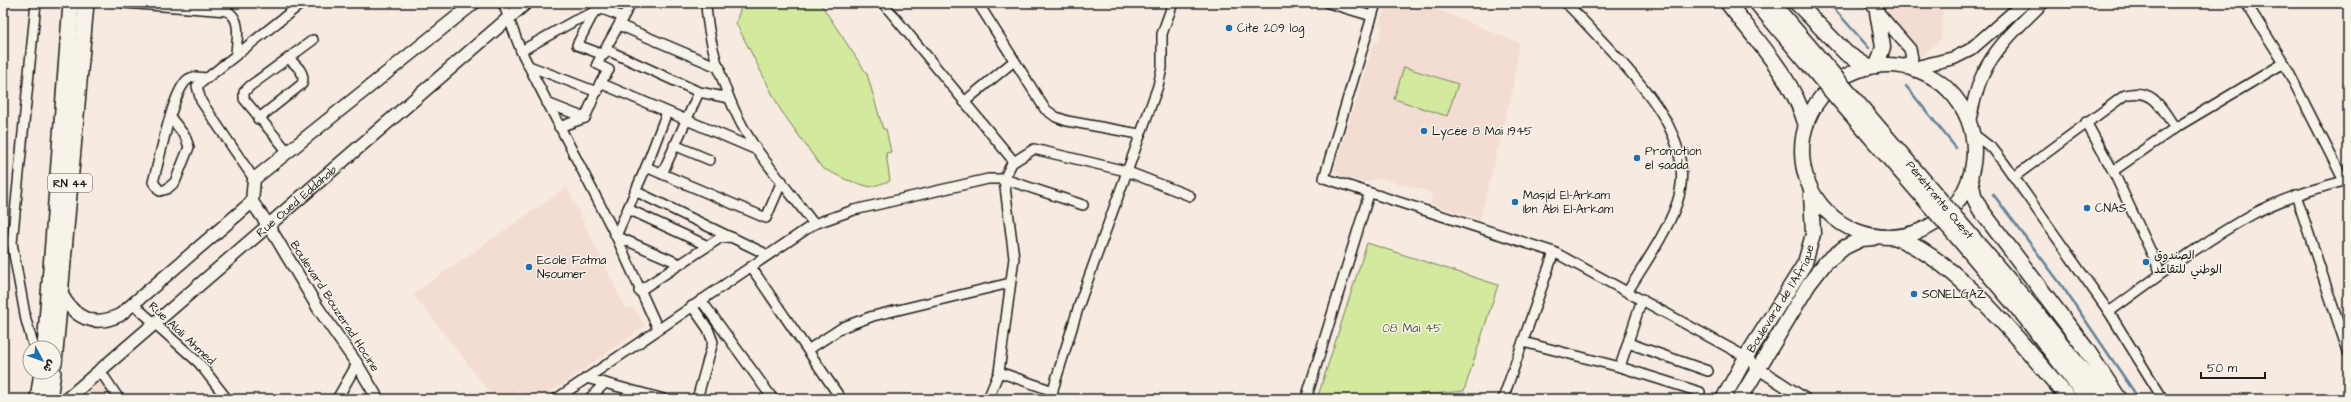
<svg xmlns="http://www.w3.org/2000/svg" width="2351" height="402" viewBox="0 0 2351 402" font-family="'Architects Daughter','Playpen Sans Arabic',sans-serif">
<style>
.built{fill:#f3dcd2}
.green{fill:#d2e99e;stroke:#77825d}
.lines{fill:none;stroke-linecap:round;stroke-linejoin:round}
.stream{stroke:#60839a;stroke-width:2.5}
.minor-casing{stroke:#1c1c1c;stroke-width:12}
.tertiary-casing{stroke:#1c1c1c;stroke-width:14}
.secondary-casing{stroke:#1c1c1c;stroke-width:15}
.primary-casing{stroke:#1c1c1c;stroke-width:17}
.trunk-casing{stroke:#1c1c1c;stroke-width:18}
.minor{stroke:#f7f3e8;stroke-width:9}
.tertiary{stroke:#f7f3e8;stroke-width:11}
.secondary{stroke:#f7f3e8;stroke-width:12}
.primary{stroke:#f7f3e8;stroke-width:14}
.trunk{stroke:#f7f3e8;stroke-width:15}
.trunk-bridge-casing{stroke:#1c1c1c;stroke-width:18;stroke-linecap:butt}
.trunk-bridge{stroke:#f7f3e8;stroke-width:15}
.poi-dot{fill:#1f6fb2;stroke:#f7f3e8;stroke-width:1.5}
.labels{text-anchor:middle;stroke-width:3;stroke-linejoin:round;paint-order:stroke}
.shield{fill:#f7f3e8;stroke:#5e5c59;stroke-width:1}
.shield-label{font-size:11px;font-weight:bold;fill:#1c1c1c}
.poi-label{font-size:12px;fill:#1c1c1c;stroke:#f7f3e8;text-anchor:start}
.street-label{font-size:12px;fill:#1c1c1c;stroke:#f7f3e8}
.park-label{font-size:12px;fill:#535a43;stroke:#f7f3e8}
</style>
<rect width="100%" height="100%" fill="#f7eae0"/>
<filter id="ink" filterUnits="userSpaceOnUse"><feTurbulence type="fractalNoise" baseFrequency=".025" numOctaves="2"/><feDisplacementMap in="SourceGraphic" scale="8" xChannelSelector="R" yChannelSelector="G"/><feConvolveMatrix kernelMatrix="1 2 1 2 8 2 1 2 1" color-interpolation-filters="sRGB"/></filter>
<g filter="url(#ink)">
<g class="built">
<path d="M1387,3h35l97,40 -7,49 -32,127 -50,-15 3,-11 -52,-15 -18,4 -20,-5 -9,-6 40,-129 4,1 5,-17 -4,-1z"/>
<path d="M1877,3h66l-2,36 -19,17z"/>
<path d="M567,187l59,123 7,-4 12,20 -104,73h-14l-8,-10 -14,10h-10l-82,-105z"/>
<path d="M101,379l14,14 -5,3 1,3h-31z"/>
</g>
<g class="green">
<path d="M742,3h78l47,71 16,55h3l5,23 -5,1 4,28 -20,6 -23,-7 -25,-12 -42,-59 -44,-86z"/>
<path d="M1404,67l54,17 -11,32 -53,-17z"/>
<path d="M1367,243l131,42 -34,106 -79,8h-68z"/>
</g>
<g class="lines">
<g class="stream">
<path d="M1829,3l40,45"/>
<path d="M1906,86l50,62"/>
<path d="M1993,194l67,89 79,116"/>
</g>
<g class="minor-casing">
<g id="minor">
<path d="M124,3l103,8c15,8 10,27 9,42"/>
<path d="M503,3l18,48 95,185 42,93"/>
<path d="M706,3c2,46 25,111 52,148 18,25 37,48 56,73"/>
<path d="M883,3l128,155 1,5 -8,16 10,79 -15,114 -11,27"/>
<path d="M978,3l67,106 11,8 11,4 72,13"/>
<path d="M1328,3l44,13"/>
<path d="M1376,3l-52,175 230,74 192,105 13,12"/>
<path d="M1566,3c18,18 35,37 52,55 35,40 78,88 59,145 -11,31 -32,60 -49,88"/>
<path d="M2246,3l38,60 60,118"/>
<path d="M602,9l21,8"/>
<path d="M594,12l-17,33 27,10"/>
<path d="M619,25l101,43"/>
<path d="M607,50l92,42"/>
<path d="M521,51l53,-30 42,-18"/>
<path d="M529,66l68,26"/>
<path d="M600,83l9,-13 -12,-6 34,-61"/>
<path d="M964,102l50,-41"/>
<path d="M547,103l38,15"/>
<path d="M171,118l14,18 4,11 -14,35 -8,7 -7,2 -7,-9c7,-23 18,-85 33,-101 6,-6 13,-4 20,-3"/>
<path d="M258,119l44,-35c4,-11 -5,-18 -13,-25"/>
<path d="M2086,122l27,49 48,102"/>
<path d="M559,127l26,-9 15,-35 157,67"/>
<path d="M1972,133l21,16 11,14 105,149 54,87"/>
<path d="M674,145l36,15"/>
<path d="M288,152l-44,-53v-7l6,-6 63,-46"/>
<path d="M1012,163l22,-14 92,22 64,25"/>
<path d="M646,167l21,-55"/>
<path d="M2113,171l62,-43 109,-65"/>
<path d="M662,174l37,-82 30,6"/>
<path d="M2014,177l111,-82c29,-7 36,12 50,33"/>
<path d="M254,179l-53,-78 -4,-15 105,-83"/>
<path d="M635,191l95,46"/>
<path d="M2296,195l52,157"/>
<path d="M628,209l80,37"/>
<path d="M680,264l-64,-28 30,-69 120,51 16,-37"/>
<path d="M751,267l90,132"/>
<path d="M639,291l81,-53 11,-1 37,18"/>
<path d="M701,300l72,99"/>
<path d="M133,304l66,59 28,36"/>
<path d="M692,306l16,23 5,13 -16,57"/>
<path d="M2109,312c47,-34 93,-70 144,-98 30,-16 63,-26 95,-34"/>
<path d="M1523,342l97,25 80,25"/>
<path d="M1628,343l80,28"/>
<path d="M34,348l-8,-28 -14,-77 24,-240"/>
<path d="M808,350l35,-23 30,-11 137,-33"/>
<path d="M1620,367l22,-68"/>
<path d="M99,369l20,30"/>
<path d="M999,372l54,19"/>
<path d="M586,378l78,21"/>
<path d="M337,399l20,-35"/>
<path d="M556,399l258,-175 40,-14 134,-31h16l79,26"/>
<path d="M589,399l16,-16"/>
<path d="M1050,399l31,-100 77,-213 4,-18v-34l11,-31"/>
<path d="M1306,399l63,-205"/>
<path d="M1503,399l51,-147"/>
</g>
</g>
<g class="tertiary-casing">
<g id="tertiary">
<path d="M1870,3l40,46 2,9 -6,9"/>
<path d="M269,226l49,82 39,56 21,35"/>
<path d="M1759,369l46,30"/>
</g>
</g>
<g class="secondary-casing">
<g id="secondary">
<path d="M1913,68l41,-10 16,-8 54,-47"/>
<path d="M1969,121c4,-15 7,-33 14,-47 13,-28 38,-50 59,-71"/>
<path d="M252,202l17,24"/>
<path d="M61,293c13,25 32,35 59,22l132,-113 2,-23 220,-176"/>
<path id="s1" d="M67,399l459,-396"/>
</g>
</g>
<g class="primary-casing">
<g id="primary">
<circle cx="1888" cy="151" r="86"/>
<path d="M1877,66l6,-19 -6,-35"/>
<path id="s2" d="M1723,399l23,-42 59,-94 8,-29 -2,-40"/>
<path d="M1740,399l69,-115 17,-22 19,-15 17,-8 11,-1"/>
</g>
</g>
<g class="trunk-casing">
<g id="trunk">
<path d="M1728,3c29,38 64,74 78,121"/>
<path d="M1757,3l64,76"/>
<path d="M1772,3l59,69"/>
<path d="M1797,3l49,50 22,14"/>
<path d="M1970,178l4,19 6,12 106,140 33,50"/>
<path d="M1959,222l75,88 71,89"/>
<path d="M1948,226l78,92 62,81"/>
<path d="M1897,238c63,24 128,110 172,161"/>
<path d="M45,348l26,-345"/>
<path d="M54,363l32,-360"/>
<path d="M38,399l4,-27"/>
<path d="M49,399l4,-27"/>
</g>
</g>
<use href="#minor" class="minor"/>
<use href="#tertiary" class="tertiary"/>
<use href="#secondary" class="secondary"/>
<use href="#primary" class="primary"/>
<use href="#trunk" class="trunk"/>
<g class="trunk-bridge-casing">
<g id="trunk-bridge">
<path d="M1831,72l128,150"/>
<path d="M1821,79l127,147"/>
</g>
</g>
<use href="#trunk-bridge" class="trunk-bridge"/>
</g>
</g>
<g class="poi-dot">
<circle cx="1229" cy="28" r="4"/>
<circle cx="1424" cy="131" r="4"/>
<circle cx="1637" cy="158" r="4"/>
<circle cx="1515" cy="202" r="4"/>
<circle cx="2087" cy="208" r="4"/>
<circle cx="2146" cy="262" r="4"/>
<circle cx="529" cy="267" r="4"/>
<circle cx="1914" cy="294" r="4"/>
</g>
<g class="labels">
<rect class="shield" x="48" y="174" width="44" height="18" rx="3"/>
<g class="shield-label">
<text x="70" y="187">RN 44</text>
</g>
<g class="poi-label">
<text x="1237" y="32">Cite 209 log</text>
<text x="1432" y="135">Lycée 8 Mai 1945</text>
<text x="1645" y="155">Promotion<tspan x="1645" dy="14">el saada</tspan></text>
<text x="1523" y="199">Masjid El-Arkam<tspan x="1523" dy="14">Ibn Abi El-Arkam</tspan></text>
<text x="2095" y="212">CNAS</text>
<text x="2154" y="259">الصندوق<tspan x="2154" dy="14">الوطني للتقاعد</tspan></text>
<text x="537" y="264">Ecole Fatma<tspan x="537" dy="14">Nsoumer</tspan></text>
<text x="1922" y="298">SONELGAZ</text>
</g>
<g class="street-label">
<text transform="translate(1940 200) rotate(50)" y="4">Pénétrante Ouest</text>
<text dy="4" stroke="none"><textPath href="#s1" startOffset="303">Rue Oued Eddahab</textPath></text>
<text dy="4" stroke="none"><textPath href="#s2" startOffset="116">Boulevard de l'Afrique</textPath></text>
<text transform="translate(335 306) rotate(57)" y="4">Boulevard Bouzerad Hocine</text>
<text transform="translate(182 333) rotate(43)" y="4">Rue Alali Ahmed</text>
</g>
<g class="park-label">
<text x="1412" y="332">08 Mai 45</text>
</g>
</g>
<rect width="2351" height="402" fill="none" stroke="#f7f3e8" stroke-width="16"/>
<rect x="8" y="8" width="2335" height="386" fill="none" stroke="#1c1c1c" stroke-width="1.5" filter="url(#ink)"/>
<g transform="translate(42 360) rotate(131)"><circle r="19" fill="#f7f3e8" stroke="#9f9d96"/>
<path d="M0-3L7 15L0 10L-7 15Z" fill="#1f6fb2"/>
<text y="-6" font-size="11" font-weight="bold" text-anchor="middle" fill="#1c1c1c">ش</text>
</g>
<path d="M2201 372v6h64v-6" fill="none" stroke="#1c1c1c" stroke-width="2"/>
<text x="2207" y="372" font-size="12" fill="#1c1c1c" stroke="#f7f3e8" stroke-width="3" paint-order="stroke">50 m</text>
</svg>
